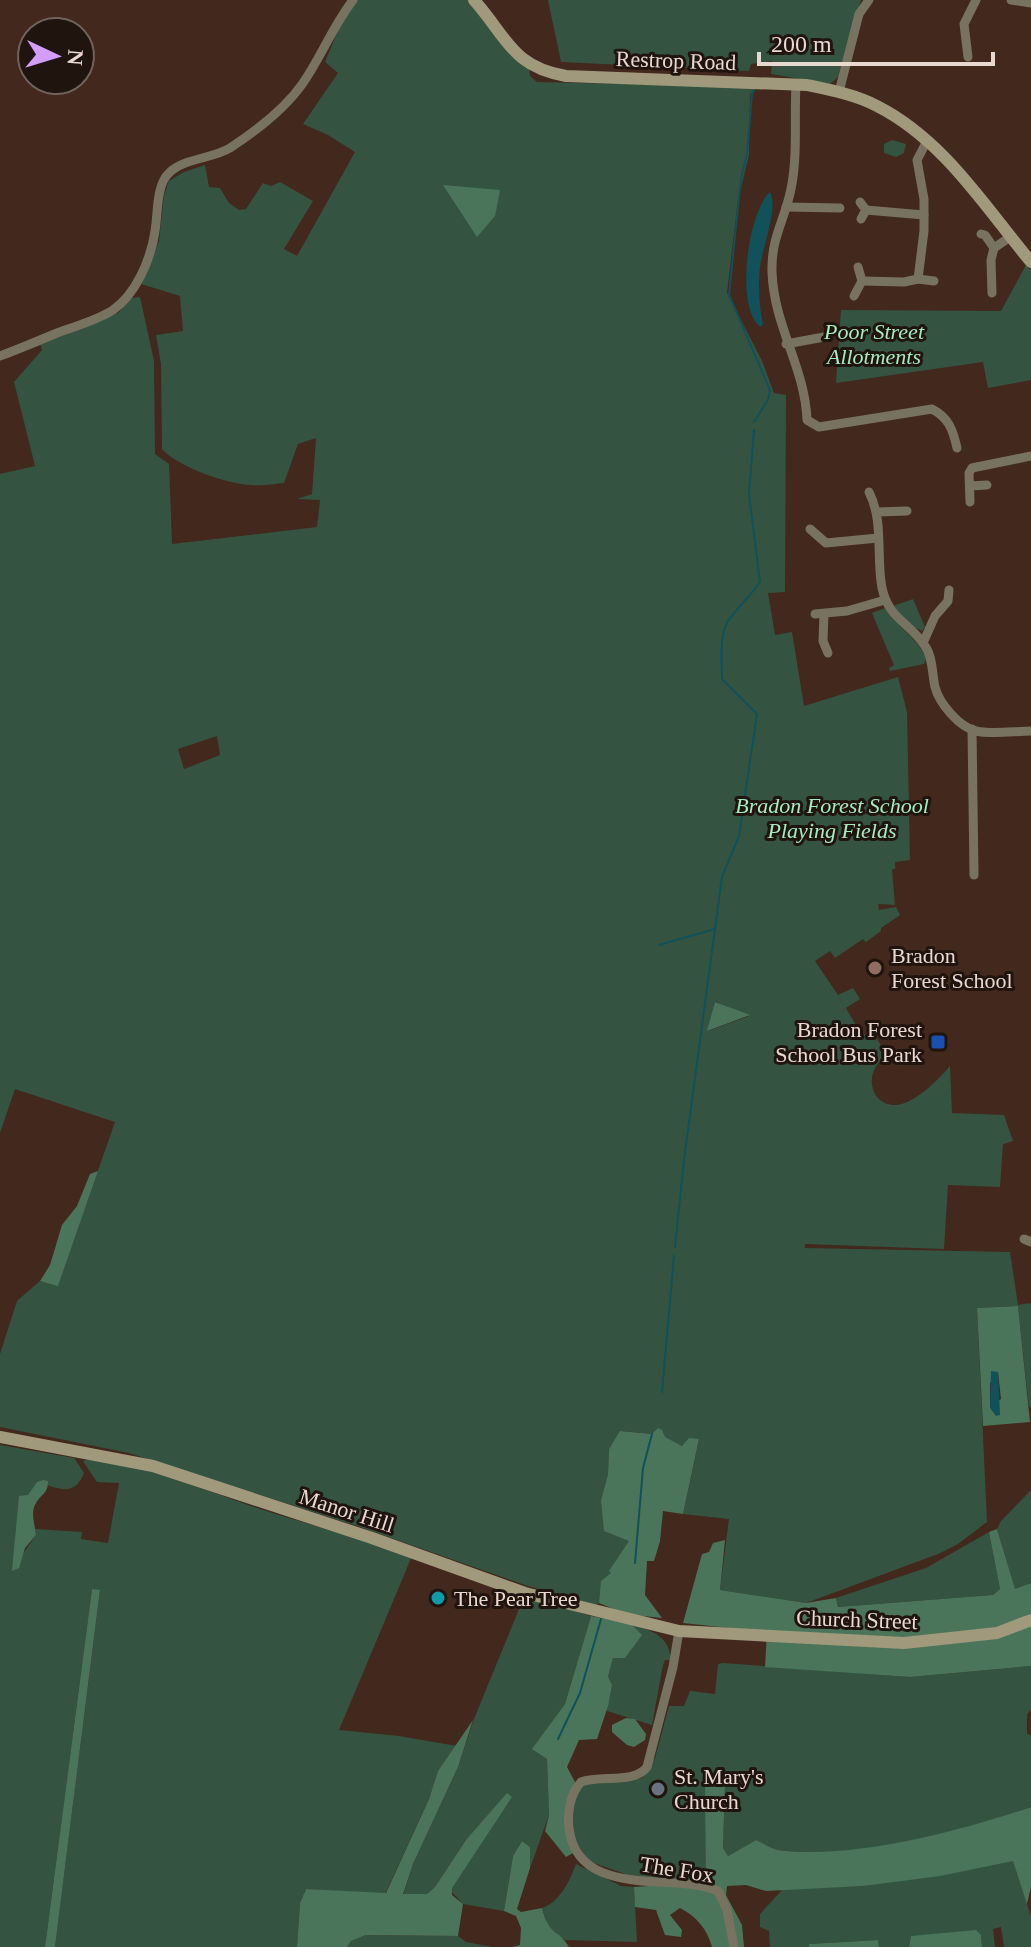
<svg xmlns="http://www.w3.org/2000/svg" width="1031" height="1947" viewBox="0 0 1031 1947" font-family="Georgia,serif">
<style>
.green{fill:#345441;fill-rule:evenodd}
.forest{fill:#4a755b;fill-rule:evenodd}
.water{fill:#10515a}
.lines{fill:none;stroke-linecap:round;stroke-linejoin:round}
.stream{stroke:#10515a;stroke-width:2}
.street{stroke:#787360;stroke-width:9}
.secondary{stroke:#a0997b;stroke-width:12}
.education-dot{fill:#8d6e63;stroke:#20140f;stroke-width:3}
.transit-dot{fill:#1a4fb4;stroke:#20140f;stroke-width:3}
.culture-dot{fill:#0f9aa8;stroke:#20140f;stroke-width:3}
.worship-dot{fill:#6b7280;stroke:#20140f;stroke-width:3}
.labels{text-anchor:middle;stroke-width:6;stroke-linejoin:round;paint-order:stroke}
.street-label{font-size:22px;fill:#e9d8d0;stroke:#20140f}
.park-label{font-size:22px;font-style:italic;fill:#a4ebc0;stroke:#20140f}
.poi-label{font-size:22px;fill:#e9d8d0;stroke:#20140f;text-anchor:start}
</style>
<rect width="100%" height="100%" fill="#42281d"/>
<g class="green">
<path d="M356,0h113l60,69 1,7 7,6 220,5 -7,7 -1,61 -11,44 -11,94 35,68 12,32 12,2 -1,197 -17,1 7,42 17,-3 12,74 94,-29 9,35 3,148 -15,2v7h-3l3,36 -17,-1 1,6 17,-3 4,8 -19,13v3l-15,11 -3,-3 -28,19 -5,-7 -15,10 23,34 15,-7 7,11 -14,9 16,28 10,-6 15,26c-25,15 -17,49 8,49 19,0 44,-26 55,-39l2,47 52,2 9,26 -10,3 -3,43 -52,-2 -4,64 -139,-5v4l205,4 8,53 13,-2v103l-2,1 -11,-101 -41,2 10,214 -29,22 -20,10 -132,49 -86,-13 9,-71 -46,-5 16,-74 -16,6 -31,-12 -31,-3 -12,18 -1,25 -7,26 29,41 -31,62 -3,2 -68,-19 -168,-59 -231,-74 -129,-26v-73l17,-53 23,-20 18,4 57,-163 -100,-33 -15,44v-659l35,-8 -21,-84 28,-32 -2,-6 78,-31 14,-15 8,-1 14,64 1,93 14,10 3,80 145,-17 3,-27 -23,-1 15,-5 4,-56 -18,6 -14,39c-11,1 -22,3 -33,2 -24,-1 -73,-18 -89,-36l-1,-85 -5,-29 27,-4 -3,-35 -39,-12 18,-43 5,-46 5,-14 15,-9 21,-7 4,22 11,1 9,15 10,7 7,-1 17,-26 8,3 9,-4 33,19 -29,48 13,7 58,-104 -27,-17 -25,-11 35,-51 -13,-11 16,-39zM217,736l3,19 -36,14 -6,-20zM715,1002h1l33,14 -41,15z"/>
<path d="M548,0h313l-23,77 -8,7 -59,-10 1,-13 -21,3 -2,7 -188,-9z"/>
<path d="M892,140l14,4 -2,9 -8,4 -12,-4v-9z"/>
<path d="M1026,265l5,5v110l-43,8 -5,-26 -147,21 5,-73 160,1z"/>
<path d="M913,599l12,28 -3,4 -12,-6 -17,-19z"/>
<path d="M885,608c12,19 32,29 41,50l-2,6 -34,7 -1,-3 5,-3 -22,-52z"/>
<path d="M0,1445l74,13 10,15c-10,27 -30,13 -47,9l-17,76 16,-23 -1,-6 47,3 -1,7 27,4 11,-60 -22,-1 -14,-21c31,-10 137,35 171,46 52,17 106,31 158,49l-73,174 60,6 58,10 -19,25 -9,28 -44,95 -79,-5 -6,14 -3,44h-242l45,-356 -8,-2 -47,358h-45z"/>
<path d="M1031,1490v93l-16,7 -18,-61 4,-8z"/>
<path d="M989,1532l11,57 -7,6 -155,12 -2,-9 90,-30z"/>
<path d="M524,1597l67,19 -26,88 -32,45 14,10 2,56 -19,53v-21l-8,-6 -9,15 -9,55 -41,-7 -12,-13 15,-51 -31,47 -8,7 -24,1 10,-31 45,-97 16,-48z"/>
<path d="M631,1624c21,7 38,11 40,36h-6l-2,5 -11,60 -45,-14 1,-34 5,-19z"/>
<path d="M723,1663l187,14 121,-11v43l-4,6v19l4,1v72c-73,25 -175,53 -253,43 -7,-1 -15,-6 -22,-10l-28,16 -5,-8 2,-63 -19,-2v99l-72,-5 -46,-16 -14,-23 -2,-25 7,-25 15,-8 48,-2 13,-20 14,-52h15l6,-15 25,3 3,-30z"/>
<path d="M1014,1860l17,57v30h-27l-3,-20 -8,2 2,18h-13l-1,-12 -70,1 -2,11h-30l-1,-7 -69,4v3h-39l-1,-16 -9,-4v-13l23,-25 80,-3z"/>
<path d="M576,1864l45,22 13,1 3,55 -72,-2 -15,-9 -8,-23c17,-5 28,-27 34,-44z"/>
<path d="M366,1935l92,1 8,6 26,5h-145l4,-6z"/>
</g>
<g class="forest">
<path d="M443,185l57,5 -5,26 -18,21z"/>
<path d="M715,1002l35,13 -43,16z"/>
<path d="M98,1171l-40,115 -18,-5 10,-16 12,-40 15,-19 13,-32z"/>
<path d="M1018,1306l12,116 -47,4 -6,-118zM998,1372l3,27 -11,9v-25z"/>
<path d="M658,1428l4,2 3,7 17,9 7,-8 10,1 -16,75 -20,-3 -3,30 -6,20h-7l-2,34 17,23 -37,-4 -26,-11 2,-22 10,-8 -2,-2 20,-30 -25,-10 -3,-31 7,-26 1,-25 11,-18 32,3z"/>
<path d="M43,1480l5,1c0,13 -6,12 -12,22 -6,9 -1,22 0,32l-11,13 -6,20 -7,3 7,-75 9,-1 9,-13z"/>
<path d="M997,1529l18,60 16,-6v83l-121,11 -145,-10 2,-35 -84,-9 19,-69 7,-2 4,-9 12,-3 -5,50 86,13 30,-5 2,9 155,-12 7,-6 -11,-57z"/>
<path d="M92,1589l8,1 -45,357h-10z"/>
<path d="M591,1616l40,8 11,11 -17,23h-12l-5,19 4,8 -4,21 -11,33 -18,1 -12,27 8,15 -4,11 4,59 -9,5 -21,-26 4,-16 -2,-56 -15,-10 33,-45z"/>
<path d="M626,1718l9,1 11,15 -1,6 -11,7 -7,-2 -15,-13v-7z"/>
<path d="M473,1720l-15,47 -45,97 -10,30h24l8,-7 31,-47 41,-47 5,4 -60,91v7l11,9 -5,32 -92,-1 -15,6 -4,6h-50l3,-44 6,-14 80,4 43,-94 9,-28z"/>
<path d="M705,1783l20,2 -2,63 5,8 28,-16c7,3 15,9 22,10 75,10 182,-19 253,-43v80l-4,17 -14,-43 -73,15 -77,10 -97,5 -20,-6 -19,1 -1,9 16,30 2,22h-32c-5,-18 -15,-30 -32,-39l-10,7 12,15 -1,7 -16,-2 -9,-25 -21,-3 -1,-20 72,-5z"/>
<path d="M522,1841l8,6v21l-13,41 4,3 21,-4c8,30 16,20 27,39h-57l8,-2 1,-17 -5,-12 -12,-5 9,-55z"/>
<path d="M976,1930l5,5 1,12h-73l2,-11z"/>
<path d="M878,1940l1,7h-70v-3z"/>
</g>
<g class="water">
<path d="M770,192c9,14 -8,57 -10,75 -2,19 -1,38 3,57l-2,3c-27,-18 -13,-116 9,-135z"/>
<path d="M991,1371l7,1 2,43 -4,1 -6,-8z"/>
</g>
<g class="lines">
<g class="stream">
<path d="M754,422l14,-22 2,-10 -41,-95 12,-117 6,-24 5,-60 3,-6"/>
<path d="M715,929l7,-52 17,-41 18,-122 -35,-35c0,-19 -4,-47 9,-62 10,-13 19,-21 29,-35l-11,-88 5,-64"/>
<path d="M659,945l56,-16 -31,231 -9,87"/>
<path d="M662,1392l12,-136"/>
<path d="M635,1563l8,-95 9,-34"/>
<path d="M558,1739l22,-46 21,-74"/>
</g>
<g class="street">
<path d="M1011,0l20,3"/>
<path d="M968,57l-4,-33 12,-24"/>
<path d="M796,85c-2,34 2,70 -5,104 -6,31 -20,48 -19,83 2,55 33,95 35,148l12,7 113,-18c17,9 21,21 25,39"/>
<path d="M839,92l20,-78 10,-14"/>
<path d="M860,202l6,8 -5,9"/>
<path d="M786,207l54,1"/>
<path d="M866,210l58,5"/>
<path d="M981,234l4,1 9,13"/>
<path d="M918,279l16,2"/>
<path d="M862,281l42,1 14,-3 6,-48v-32l-7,-39 10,-19"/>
<path d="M992,293l-1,-33 3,-12 16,-11"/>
<path d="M854,296l8,-15 -4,-14"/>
<path d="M786,344l38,-7"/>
<path d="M0,356c19,-7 38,-15 57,-23 18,-7 39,-12 56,-23 23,-16 38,-51 42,-79 3,-17 1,-46 14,-58 15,-15 43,-14 61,-25 26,-17 55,-39 73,-65 18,-26 30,-57 50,-83"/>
<path d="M970,486l17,-1"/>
<path d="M869,492c15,29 7,65 13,96 7,32 28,34 43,58 8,11 7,28 10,41 4,16 24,40 41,44 16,4 38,0 55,0"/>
<path d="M970,502l-1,-29 3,-5 59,-12"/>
<path d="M877,512l30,-1"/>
<path d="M810,529l16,14 52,-5"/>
<path d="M815,614l32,-3 38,-11"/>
<path d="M824,614l-1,27 5,12"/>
<path d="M923,643l12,-27 13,-15 1,-11"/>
<path d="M972,729l2,146"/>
<path d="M1024,1239l7,3"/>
<path d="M679,1631l-6,36 -26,100c-14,18 -46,7 -66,15 -11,12 -14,31 -12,47 10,71 104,43 149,62l9,19 7,37"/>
</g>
<g class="secondary">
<path d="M474,0c33,37 38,67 92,76l241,9c24,5 49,10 70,21 67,34 108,101 154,156"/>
<path d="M0,1437l153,29 219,72 153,55 154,38 225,12 93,-10 34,-13"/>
</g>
</g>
<circle class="education-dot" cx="875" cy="968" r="8"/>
<rect class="transit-dot" x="930" y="1034" width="16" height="16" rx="4"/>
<circle class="culture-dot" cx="438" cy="1598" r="8"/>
<circle class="worship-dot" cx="658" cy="1789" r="8"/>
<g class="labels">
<g class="street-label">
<text transform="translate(676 60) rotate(2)" y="8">Restrop Road</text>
<text transform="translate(347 1510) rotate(18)" y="8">Manor Hill</text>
<text transform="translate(857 1619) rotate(2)" y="8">Church Street</text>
<text transform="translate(677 1869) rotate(9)" y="8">The Fox</text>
</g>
<g class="park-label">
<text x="874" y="339">Poor Street<tspan x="874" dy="25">Allotments</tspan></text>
<text x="832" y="813">Bradon Forest School<tspan x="832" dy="25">Playing Fields</tspan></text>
</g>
<g class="poi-label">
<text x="891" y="963">Bradon<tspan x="891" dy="25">Forest School</tspan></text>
<text x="922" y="1037" text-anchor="end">Bradon Forest<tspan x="922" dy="25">School Bus Park</tspan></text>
<text x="454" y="1606">The Pear Tree</text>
<text x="674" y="1784">St. Mary's<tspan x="674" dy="25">Church</tspan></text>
</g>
</g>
<g transform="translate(56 56) rotate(94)"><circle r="38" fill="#20140f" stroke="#70625c" stroke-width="2"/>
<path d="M0-6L14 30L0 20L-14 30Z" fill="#d29dfd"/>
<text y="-12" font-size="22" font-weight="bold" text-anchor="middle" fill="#e9d8d0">N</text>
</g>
<path d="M759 52v12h234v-12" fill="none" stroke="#e9d8d0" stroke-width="4"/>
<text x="771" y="52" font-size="24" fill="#e9d8d0" stroke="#20140f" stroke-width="6" paint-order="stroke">200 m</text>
</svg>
